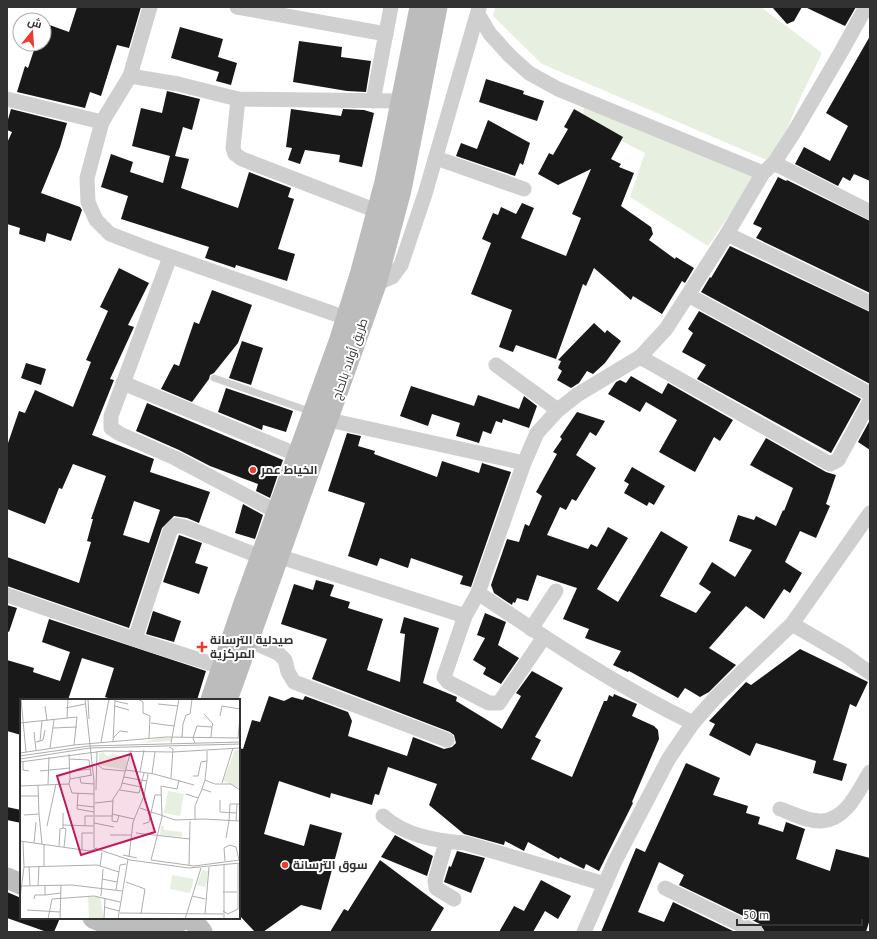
<svg xmlns="http://www.w3.org/2000/svg" width="877" height="939" viewBox="0 0 877 939" font-family="'PT Sans',Cairo,sans-serif">
<style>
.green{fill:#e6efe0}
.building{fill:#191919;fill-rule:evenodd}
.lines{fill:none;stroke-linecap:round;stroke-linejoin:round}
.service{stroke:#cfcfcf;stroke-width:7}
.minor{stroke:#cfcfcf;stroke-width:15}
.secondary{stroke:#bcbcbc;stroke-width:21}
.poi-dot{fill:#ee3a2f;stroke:#fff;stroke-width:1.5}
.labels{text-anchor:middle;stroke-width:4;stroke-linejoin:round;paint-order:stroke}
.street-label{font-size:12px;fill:#323232;stroke:#fff}
.poi-label{font-size:12px;font-weight:bold;fill:#323232;stroke:#fff;text-anchor:start}
.inset-road{fill:none;stroke:#adadad;stroke-width:1}
.view{fill:#c2185b;fill-opacity:0.15;stroke:#c2185b;stroke-width:2}
.inset-edge{fill:none;stroke:#323232;stroke-width:2}
</style>
<rect width="100%" height="100%" fill="#fff"/>
<g class="green">
<path d="M495,7h266l61,46 -27,56 -21,54 -232,-99 -49,-48z"/>
<path d="M584,105l172,71 -48,70 -78,-49 15,-44 -62,-32z"/>
</g>
<g class="building">
<path d="M77,7h64l-12,41 -12,-3 -16,51 -11,-4 -5,16 -68,-16 8,-26 3,2 8,-24h8v-21l25,9z"/>
<path d="M772,7h30l-8,14 -7,3z"/>
<path d="M805,7h51l-11,19z"/>
<path d="M180,27l43,12 -5,18 19,6 -6,22 -15,-4 3,-9 -48,-14z"/>
<path d="M870,36v145l-16,-7 -4,7 -7,-4 -5,9 -43,-22 9,-17 26,14 18,-35 -22,-13z"/>
<path d="M299,41l43,6 -1,10 30,4 -5,31 -19,-1 -54,-9z"/>
<path d="M486,79l38,12 -1,3 21,7 -7,20 -58,-19z"/>
<path d="M167,91l33,8 -8,31 -9,-3 -8,29 14,3 -8,29 57,20 11,-36 42,16 -3,9 6,2 -16,50 17,5 -8,27 -51,-16 -1,3 -30,-10 4,-11 -88,-28 7,-23 -27,-9 10,-33 22,8 -3,10 33,11 7,-27 -38,-10 9,-38 21,5z"/>
<path d="M11,109l56,14 -7,24 -19,46 39,14 2,3 -11,31 -24,-8 -2,9 -26,-8 1,-6 -13,-4v-81l5,-11 -5,-2v-7z"/>
<path d="M291,109l50,7 2,-7 21,1 10,3 -12,54 -23,-5 1,-7 -35,-5 -5,14 -12,-4 4,-12 -6,-1z"/>
<path d="M574,109l49,28 -12,22 10,5 -2,3 15,6 -13,33 30,21 2,7 -4,6 26,19 1,-2 18,11 -9,15 -3,-2 -20,33 -29,-18 -2,4 -37,-32 -8,18 -3,-2 -27,75 -40,-14 -3,7 -14,-5 13,-37 -41,-16 20,-51 -9,-4 11,-26 5,2 3,-8 15,7 6,-11 12,5 -13,30 45,18 15,-38 -9,-4 19,-45 -33,16 -20,-11 11,-21 4,2 15,-26 -4,-2z"/>
<path d="M488,120l42,23 -7,22 -3,-2 -5,13 -59,-20 5,-13 16,6z"/>
<path d="M778,177l8,4 1,-1 83,41v72l-114,-55 6,-10 -9,-4z"/>
<path d="M730,246l140,66v72l-169,-92 9,-15 1,1z"/>
<path d="M119,268l30,15 -21,42 6,2 -24,52 4,1 -22,55 62,24 -4,13 60,20 -11,31 -12,-5 -13,-2 -12,12 -33,100 -122,-42v-29l72,26 12,-41 -4,-1 6,-22h-2l15,-43 -33,-12 -11,25 -3,-1 -14,36 -38,-15v-63l12,-35 6,2 10,-23 38,17 18,-45 -5,-2 22,-49 -8,-4zM134,501l26,9 -11,33 -26,-8z"/>
<path d="M212,290l40,15 -14,38 -24,30 -4,2 -1,4 -17,23 -31,-13 13,-25 5,2 15,-44 5,2z"/>
<path d="M699,311l162,88 -30,54 -134,-74 9,-14 -24,-13 11,-19 -5,-4z"/>
<path d="M594,323l11,10 2,-3 14,11 -16,22 -12,11 -6,-3 -8,12 -8,5 -14,-8 5,-9 -4,-3 3,-7 -3,-1z"/>
<path d="M242,341l21,7 -12,37 -22,-7z"/>
<path d="M26,363l20,6 -5,16 -20,-7z"/>
<path d="M631,376l31,18 6,-11 65,37 -13,21 -6,-4 -19,35 -36,-20 18,-32 -31,-18 -6,10 -32,-18 8,-12 4,-2 6,3z"/>
<path d="M411,386l63,20 4,-11 41,14 5,-13 13,10 -8,22 -26,-9 -1,4 -6,-2 -5,13 -8,-3 -4,12 -23,-7 4,-13 -28,-9 -4,12 -28,-10z"/>
<path d="M226,388l67,23 -7,21 -23,-7 -1,5 -44,-18z"/>
<path d="M147,403l136,57 -13,38 -14,-7 2,-7 -48,-18 -31,-16 -43,-19z"/>
<path d="M577,412l28,9 -9,15 -6,-4 -14,23 20,13 -20,33 -4,-2 -6,11 -6,-3 -13,28 41,14 3,-5 6,3 11,-20 20,11 -31,51 21,13 43,-71 27,16 -28,49 36,17 15,-21 -12,-8 13,-22 23,15 17,-27 -23,-9 9,-26 16,5 2,-4 20,10 7,-16 1,1 9,-23 -43,-23 16,-27 60,34 10,3 -10,29 4,2 -14,32 -16,-7 -15,31 17,11 -12,20 -6,-4 -20,30 -18,-13 -37,42 27,17 -27,27 -9,5 -15,-9 -7,10 -49,-27 -1,1 -15,-7 8,-14 -36,-13 4,-9 -26,-10 14,-31 -40,-13 -9,26 -11,-3 -2,5 -2,-1 -1,3 -18,-12 -3,-8 16,-46 12,3 6,-18 4,2 13,-30 -6,-4 21,-38 -4,-2 9,-13 -2,-2z"/>
<path d="M870,420v30l-12,-8z"/>
<path d="M347,433l14,3 -3,10 17,5 -1,3 63,23 5,-16 37,12 3,-10 29,9 -40,115 -11,-3 3,-8 -52,-18 -3,10 -28,-10 -3,8 -29,-10 17,-53 -37,-12z"/>
<path d="M632,467l33,19 -11,19 -5,-3 -2,4 -23,-13 5,-9 -5,-3z"/>
<path d="M243,504l20,11 -8,24 -20,-6z"/>
<path d="M179,535l23,8 -7,20 13,4 -9,27 -36,-12z"/>
<path d="M316,580l18,5 -4,11 20,6 -2,6 35,11 -16,51 33,12 5,-48 -5,-1 4,-16 35,11 -16,55 34,14 -1,4 46,28 19,-33 -5,-3 16,-22 31,17 -28,49 6,3 -10,19 41,18 32,-76h3l2,-6 4,2 1,-3 23,10 -5,12 22,10 4,4 1,9 -27,63 1,1 -34,68 -13,-7 -2,5 -24,-12 -1,2 -31,-17 -4,9 -19,-10 -1,4 -40,-11 -35,-29 8,-21 -49,-17 -9,28 -4,-1 -3,11 -41,-12 -1,5 -51,-17 -15,53 40,12 6,-22 32,9 -21,77 -20,-5 -38,27h-8l-16,-17v-167l4,1 9,-29 8,2 9,-26 15,5 8,-4 11,3 2,-4 43,16 4,9 -4,15 59,20 6,-19 31,12 8,-2 4,-4 -2,-8 -4,-3 -138,-53 15,-40 -46,-15 13,-40 19,6z"/>
<path d="M7,605l10,3 -8,24 -2,-1z"/>
<path d="M153,611l28,10 -7,21 -28,-8z"/>
<path d="M485,613l21,9 -8,23 21,13 -18,26 -18,-10 3,-6 -13,-8 12,-22 -8,-3z"/>
<path d="M49,619l157,52 -9,29h-83l-9,-3 9,-29 -32,-10 -14,42h-47v35l-14,-4v-71l27,8 -1,4 27,9 10,-29 -28,-10z"/>
<path d="M800,649l68,33 -12,25 -6,-3 -17,56 14,4 -5,17 -29,-8 3,-12 -60,-18 -6,13 -41,-21 6,-11 -6,-3 37,-39 5,3z"/>
<path d="M686,763l34,15 -7,17 35,11 -2,7 14,4 -2,7 25,8 3,-10 19,7 -9,30 34,12 6,-22 34,9v61l-4,13h-101l-5,-8 -81,-39 5,-10 -25,-13 -21,50 26,10 9,-20 62,30h-134l35,-84 9,4z"/>
<path d="M7,807l14,3v13l-14,-3z"/>
<path d="M395,835l38,21 -6,20 -46,-19z"/>
<path d="M457,851l28,7 -14,35 -27,-11 5,-16 2,1z"/>
<path d="M380,860l64,48 -14,24h-100l14,-23 4,2z"/>
<path d="M541,880l30,16 -13,23 -13,-8 -12,21h-34l15,-26 10,5z"/>
<path d="M7,892l14,6v20h39l-6,14h-7l-40,-14z"/>
</g>
<g class="lines">
<path class="service" d="M214,378l98,34"/>
<g class="minor">
<path d="M237,7l149,27"/>
<path d="M478,14l12,20 20,22 19,17 29,16 205,84"/>
<path d="M130,76l20,-69"/>
<path d="M7,99l95,23 -15,56 1,24 8,18 14,14 42,16 194,68"/>
<path d="M238,99l-5,49 2,6 7,5 135,52"/>
<path d="M373,101l18,-94"/>
<path d="M102,122l28,-46 48,8 60,15 162,2"/>
<path d="M436,158l88,31"/>
<path d="M774,163l96,49"/>
<path d="M727,234l143,69"/>
<path d="M170,257l-59,159v12l9,6 55,24 102,54"/>
<path d="M376,284l16,-7 9,-12 24,-71 54,-186"/>
<path d="M688,295l182,99"/>
<path d="M640,357l190,107 8,-4 32,-59"/>
<path d="M496,365l62,45"/>
<path d="M123,383l175,72"/>
<path d="M329,420l195,43"/>
<path d="M278,556l187,60"/>
<path d="M478,593c70,47 139,93 215,130"/>
<path d="M7,595l136,47 79,25"/>
<path d="M792,624l53,31 25,18"/>
<path d="M531,629l25,-38"/>
<path d="M544,637l-45,66h-10l-41,-21 -4,-5 21,-61 13,-23 46,-130 13,-30 21,-23 19,-15 63,-38 26,-28 61,-95 36,-61 11,-10 19,-29 48,-82 25,-45"/>
<path d="M135,639l35,-108 6,-6 9,2 76,30"/>
<path d="M248,640l30,13 7,7 3,12 6,10 153,58"/>
<path d="M780,809c12,4 28,13 42,12 25,-2 36,-30 48,-49"/>
<path d="M383,816c22,20 54,25 82,27l140,41"/>
<path d="M446,842l-11,39 1,7 18,11"/>
<path d="M665,888l91,44"/>
<path d="M584,932l31,-71 54,-103 24,-35 22,-25 77,-74 78,-111"/>
</g>
<g class="secondary">
<path d="M211,700l32,-94 97,-267 20,-64 25,-93 35,-175"/>
<path d="M227,700l149,-416 25,-94 36,-183"/>
<path d="M7,878l14,6"/>
<path d="M93,918l30,13 48,-7 18,-6"/>
<path d="M191,918l11,14"/>
</g>
</g>
<g class="poi-dot">
<circle cx="253" cy="470" r="4"/>
<path d="M200 641h4v4h4v4h-4v4h-4v-4h-4v-4h4z"/>
<circle cx="285" cy="865" r="4"/>
</g>
<g class="labels">
<g class="street-label">
<text transform="translate(350 359) rotate(-71)" y="4">طريق أولاد بالحاج</text>
</g>
<g class="poi-label">
<text x="261" y="474">الخياط عمر</text>
<text x="210" y="644">صيدلية الترسانة<tspan x="210" dy="14">المركزية</tspan></text>
<text x="293" y="869">سوق الترسانة</text>
</g>
</g>
<g transform="translate(20 699)">
<rect width="220" height="220" fill="#fff"/>
<path d="M151,39v3l-31,2 19,-5zM215,51h5v38l-17,-7zM83,53l4,4 7,-2 13,5 -1,11 -27,-5v-12zM148,92l16,3 -4,22 -16,-3zM141,127h3v4l18,2v5l-22,-2zM182,171l6,1 -2,16 -9,-2zM152,176l22,4 -4,14 -20,-4zM68,198h12l4,22h-15z" fill="#e6efe0"/>
<path class="inset-road" d="M1,0l5,53M65,0l9,82v67l36,12 59,8 51,-5M68,0l1,20M118,0l5,3v11l7,3 -1,23M95,2l13,3M138,5l20,2M25,7l2,15M95,7l14,4M46,9l19,-4M184,15l9,10 -1,3M200,17l2,-10 18,3M47,19l1,-19M0,24l57,-6 -3,28M131,24l23,3M33,29l24,-1M14,33l2,18M162,38l1,-13 3,-9 4,-1 2,-15M93,39l7,-7 8,1M218,39l2,-21M20,42l3,-1 2,-10M16,43l4,-1 2,-20M81,43l8,-43M93,43l2,-43M151,44l8,-44M175,44l-2,-5 4,-12 15,1 -1,10M149,48l4,2 -2,29M30,49l4,-28M0,54l54,-8 92,-8 74,1M49,55l1,25M0,57l69,-10 151,-4M0,60l70,-11 150,-4M49,60l20,1 2,15M3,62v9l6,1M187,62l-2,19 10,4h16l9,6M0,63l84,-11 69,1 67,-4M78,66l5,4 22,2M106,71l28,4 40,11M20,72l30,-3M55,72l15,-2M120,73l4,-22M132,75l3,-22M173,77h5l3,-14 6,-1v-10M104,78l23,4M60,79l1,5 13,1M185,81l-3,9 9,3M102,84l19,4M202,84l11,-35M49,85l1,-5 22,-4M28,86l1,-28M0,87l49,-2 3,9 22,1M76,91l1,-39M100,91l19,3 5,-20M58,94l-1,16 17,3M166,95l12,4M0,97h18M200,101v12l16,1M75,104l18,-2M57,106l17,2M120,109l35,12 28,-1 37,2M19,115l3,30M92,115l22,5M4,116l15,-1 -1,-28M75,117h17M99,117l-2,6 -5,-1 1,-22 8,-12 10,-37M175,121v-14l7,-17M209,122l1,-17h10M216,122l1,-17M74,124l20,4M123,125l6,-2 6,-27h6M43,126l30,1M27,127l9,-42M65,127v-10h8M43,129l3,1 -2,18M116,134l54,6M90,136h21M206,139l3,-17M0,142l70,10 7,-3M14,144l2,-21M24,145v22M39,147l1,-17 3,-1v-15M62,151v-17h11M103,156l14,3M109,158l4,-35 11,-26 4,-22M131,161l11,-43 -1,-31 16,3 2,-9M131,161l43,6 46,-6M205,162l-1,-13 6,-3 6,2 3,13M169,166l1,-44M204,166v54M80,167l2,-14M4,168l73,-2 22,7M9,168l1,19M82,180l15,3M106,183l19,7 -4,25M2,187l50,-1 50,6M18,187l1,-20M25,187v9l16,-2M96,191l4,-25 6,-1M203,193h14M81,197l2,-27M172,197l13,3M0,199l4,-31 -1,-25M14,200l1,-4h10M84,208l15,4M7,211l33,2M203,212l5,3 10,-5v-45M100,214l103,1M185,215l4,-47M28,220l4,-20 42,-3 26,6M40,220l1,-34M84,220l1,-21M98,220l10,-60M165,220l16,-51"/>
<path class="view" d="M111,55l24,78 -74,23 -24,-79z"/>
<rect width="220" height="220" class="inset-edge"/>
</g>
<rect width="877" height="939" fill="none" stroke="#323232" stroke-width="16"/>
<g transform="translate(32 32) rotate(17)"><circle r="19" fill="#ffffff" stroke="#adadad"/>
<path d="M0-3L7 15L0 10L-7 15Z" fill="#ee3a2f"/>
<text y="-6" font-size="11" font-weight="bold" text-anchor="middle" fill="#323232">ش</text>
</g>
<path d="M737 919v6h125v-6" fill="none" stroke="#323232" stroke-width="2"/>
<text x="743" y="919" font-size="12" fill="#323232" stroke="#ffffff" stroke-width="3" paint-order="stroke">50 m</text>
</svg>
